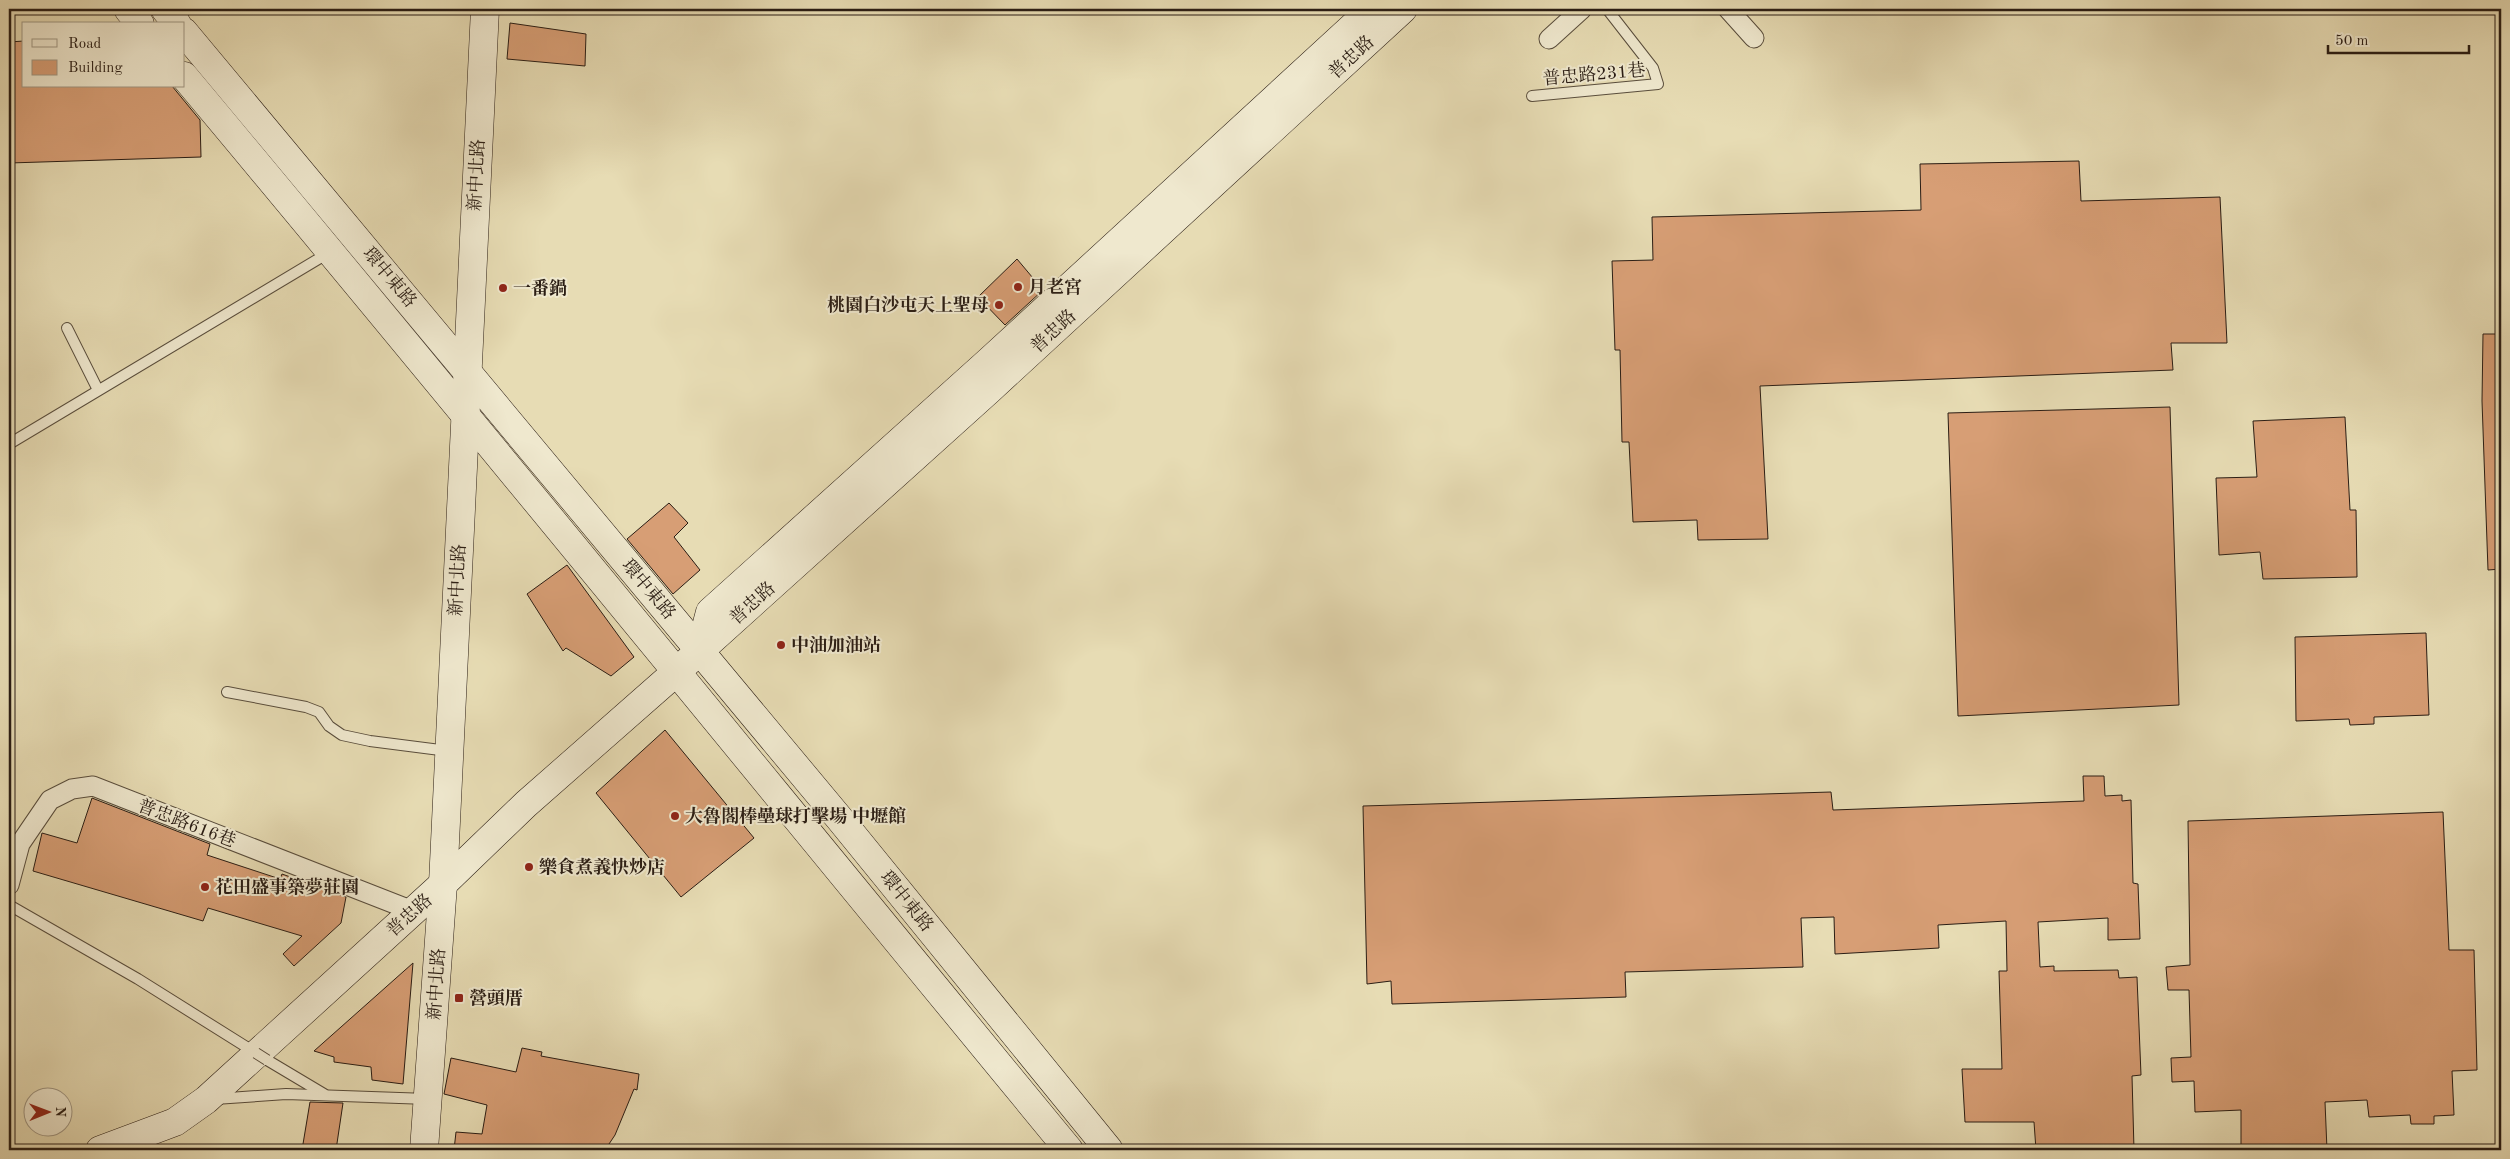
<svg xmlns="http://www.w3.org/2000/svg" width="2510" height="1159" viewBox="0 0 2510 1159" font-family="'Old Standard TT','Noto Serif TC',serif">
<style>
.building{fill:#d79e75;stroke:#2a1d14}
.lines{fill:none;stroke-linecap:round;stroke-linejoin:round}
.lane-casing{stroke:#594d3c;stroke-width:12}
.street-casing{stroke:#594d3c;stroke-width:21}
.secondary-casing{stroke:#2a1d14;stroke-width:29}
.lane{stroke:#efe8ce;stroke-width:10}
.street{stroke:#efe8ce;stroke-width:19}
.secondary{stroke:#efe8ce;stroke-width:28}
.lane-bridge-casing{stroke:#594d3c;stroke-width:12;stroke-linecap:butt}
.lane-bridge{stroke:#efe8ce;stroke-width:10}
.poi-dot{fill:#8f2418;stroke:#efe8ce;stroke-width:2}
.labels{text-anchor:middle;stroke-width:4;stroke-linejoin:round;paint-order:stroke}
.street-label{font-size:18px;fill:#2a1d14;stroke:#efe8ce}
.poi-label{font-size:18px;font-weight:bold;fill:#2a1d14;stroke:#efe8ce;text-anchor:start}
</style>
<rect width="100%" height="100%" fill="#e7dcb4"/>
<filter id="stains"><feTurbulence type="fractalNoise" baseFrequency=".004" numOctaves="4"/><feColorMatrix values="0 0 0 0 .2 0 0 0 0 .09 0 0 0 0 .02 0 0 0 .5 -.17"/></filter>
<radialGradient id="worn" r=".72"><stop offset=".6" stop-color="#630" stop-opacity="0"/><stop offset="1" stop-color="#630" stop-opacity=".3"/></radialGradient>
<g class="building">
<path d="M510,23l76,11 -1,32 -78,-7z"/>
<path d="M24,41v45h148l28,34 1,37 -192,6v-121z"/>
<path d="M2079,161l2,40 139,-4 7,146h-56l2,27 -413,16 8,153 -70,1 -1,-20 -64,2 -4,-80h-7l-2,-92h-5l-3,-89 41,-1 -1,-43 269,-7 -1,-46z"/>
<path d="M1017,259l26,31 -38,35 -27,-28z"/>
<path d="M2483,334h18v235l-13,1 -6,-169z"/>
<path d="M2170,407l9,298 -221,11 -10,-303z"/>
<path d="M2345,417l5,93h6l1,67 -94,2 -3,-27 -41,3 -3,-77 41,-1 -4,-56z"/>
<path d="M669,503l19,20 -14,14 26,33 -27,24 -46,-55z"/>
<path d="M567,565l67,92 -23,19 -45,-28 -3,3 -36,-57z"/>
<path d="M2426,633l3,82 -55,2v7l-24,1 -1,-6 -53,2 -1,-84z"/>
<path d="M665,730l89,108 -73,59 -85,-104z"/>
<path d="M2083,776h21l1,20 17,-1v6l9,-1 2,83 5,1 2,55 -32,1v-22l-70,4 2,45 14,-1v5l64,-1 1,8 18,-1 4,98 -9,1 2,74h-98l-2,-28h-69l-3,-53h40l-3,-98h8l-1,-50 -68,4 1,23 -104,6 -1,-37 -33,1 2,49 -178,5 1,25 -234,7 -1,-23 -24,3 -4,-178 468,-14 2,18 251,-9z"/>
<path d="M92,798l118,46 -3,11 73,24 2,-5 64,23 -5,26 -47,43 -11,-12 19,-18 -94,-28 -5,13 -170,-50 9,-38 35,10z"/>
<path d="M2443,812l6,138h25l3,120 -25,1 2,44 -20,1v8h-23l-1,-9 -41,2 -2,-17 -42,2 2,48h-86v-40l-46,2 -1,-31 -22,1 -1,-24 20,-1 -2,-67h-21l-2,-23 24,-2 -2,-144z"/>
<path d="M413,963l-10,121 -31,-4 -1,-13 -37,-5v-5l-20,-6z"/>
<path d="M522,1048l20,4 -1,4 98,18 -2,16 -3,-1 -19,46 -10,15h-151l2,-18 26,2 5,-29 -43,-11 7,-36 65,14z"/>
<path d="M310,1102l33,1 -7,47h-34z"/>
</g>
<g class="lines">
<g class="lane-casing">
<g id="lane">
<path d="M1532,96l126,-12 -5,-16 -46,-59"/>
<path d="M67,328l31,62"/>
<path d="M9,444l321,-192"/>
<path d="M227,692l79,15 13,5 10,14 13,9 28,6 78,10"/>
<path d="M9,905l129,74 118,74"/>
<path d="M267,1060l57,34"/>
<path d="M215,1099l71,-5 142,5"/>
</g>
</g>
<g class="street-casing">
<g id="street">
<path d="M1728,9l26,29"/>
<path d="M1549,39l33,-30"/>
<path d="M9,885l11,-41 30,-44 22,-11 21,-3 320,125"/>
</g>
</g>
<g class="secondary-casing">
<g id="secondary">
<path d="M128,9l12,15"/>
<path d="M165,9l12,15"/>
<path d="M184,32l655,786 270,332"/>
<path d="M184,76c298,356 590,716 885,1074"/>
<path d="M700,650l10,-38 278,-250 384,-353"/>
<path d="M100,1150l75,-28 31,-22 237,-216 83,-80 149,-131 314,-283 414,-381"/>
<path d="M424,1150l19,-266 42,-875"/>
</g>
</g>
<use href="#lane" class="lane"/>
<use href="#street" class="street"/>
<use href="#secondary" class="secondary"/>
<g class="lane-bridge-casing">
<path id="lane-bridge" d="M256,1053l11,7"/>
</g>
<use href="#lane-bridge" class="lane-bridge"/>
</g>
<g class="poi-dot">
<circle cx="1018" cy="287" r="5"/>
<circle cx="503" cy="288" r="5"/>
<circle cx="999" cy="305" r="5"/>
<circle cx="781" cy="645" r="5"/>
<circle cx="675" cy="816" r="5"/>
<circle cx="529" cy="867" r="5"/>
<circle cx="205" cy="887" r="5"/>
<rect x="454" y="993" width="10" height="10" rx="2.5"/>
</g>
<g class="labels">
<g class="street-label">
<text transform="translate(1351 57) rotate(-43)" y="6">普忠路</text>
<text transform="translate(1594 74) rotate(-5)" y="6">普忠路231巷</text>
<text transform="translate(476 175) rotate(-87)" y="6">新中北路</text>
<text transform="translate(390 277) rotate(50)" y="6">環中東路</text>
<text transform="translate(1053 331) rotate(-43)" y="6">普忠路</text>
<text transform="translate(457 580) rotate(-87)" y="6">新中北路</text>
<text transform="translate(649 589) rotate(50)" y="6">環中東路</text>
<text transform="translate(752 603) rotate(-42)" y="6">普忠路</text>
<text transform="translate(187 823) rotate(21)" y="6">普忠路616巷</text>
<text transform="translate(907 901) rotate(51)" y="6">環中東路</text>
<text transform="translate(409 915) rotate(-42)" y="6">普忠路</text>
<text transform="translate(436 984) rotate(-86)" y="6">新中北路</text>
</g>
<g class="poi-label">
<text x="1028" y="293">月老宮</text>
<text x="513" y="294">一番鍋</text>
<text x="989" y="311" text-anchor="end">桃園白沙屯天上聖母</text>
<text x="791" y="651">中油加油站</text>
<text x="685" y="822">大魯閣棒壘球打擊場 中壢館</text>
<text x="539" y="873">樂食煮義快炒店</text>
<text x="215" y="893">花田盛事築夢莊園</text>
<text x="469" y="1004">營頭厝</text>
</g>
</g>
<rect width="2510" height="1159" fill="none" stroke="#e7dcb4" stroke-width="30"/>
<rect x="10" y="10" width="2490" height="1139" fill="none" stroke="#2a1d14" stroke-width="2.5"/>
<rect x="15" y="15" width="2480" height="1129" fill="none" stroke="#2a1d14"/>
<rect x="22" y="22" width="162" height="65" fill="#efe8ce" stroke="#a09784"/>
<rect x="32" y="39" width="25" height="8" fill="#efe8ce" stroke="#a09784"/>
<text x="68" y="48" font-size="15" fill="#2a1d14">Road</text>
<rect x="32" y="60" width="25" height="15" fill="#d79e75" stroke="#a09784"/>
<text x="68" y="72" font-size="15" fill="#2a1d14">Building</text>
<g transform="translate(48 1112) rotate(89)"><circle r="24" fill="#efe8ce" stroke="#a09784"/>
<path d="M0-4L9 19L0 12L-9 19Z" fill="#8f2418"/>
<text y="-8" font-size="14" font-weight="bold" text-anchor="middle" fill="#2a1d14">N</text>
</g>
<path d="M2328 45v8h141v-8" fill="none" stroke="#2a1d14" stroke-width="2.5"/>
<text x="2335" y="45" font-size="15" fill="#2a1d14" stroke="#efe8ce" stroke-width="4" paint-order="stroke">50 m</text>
<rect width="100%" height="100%" filter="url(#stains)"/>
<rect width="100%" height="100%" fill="url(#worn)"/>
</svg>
